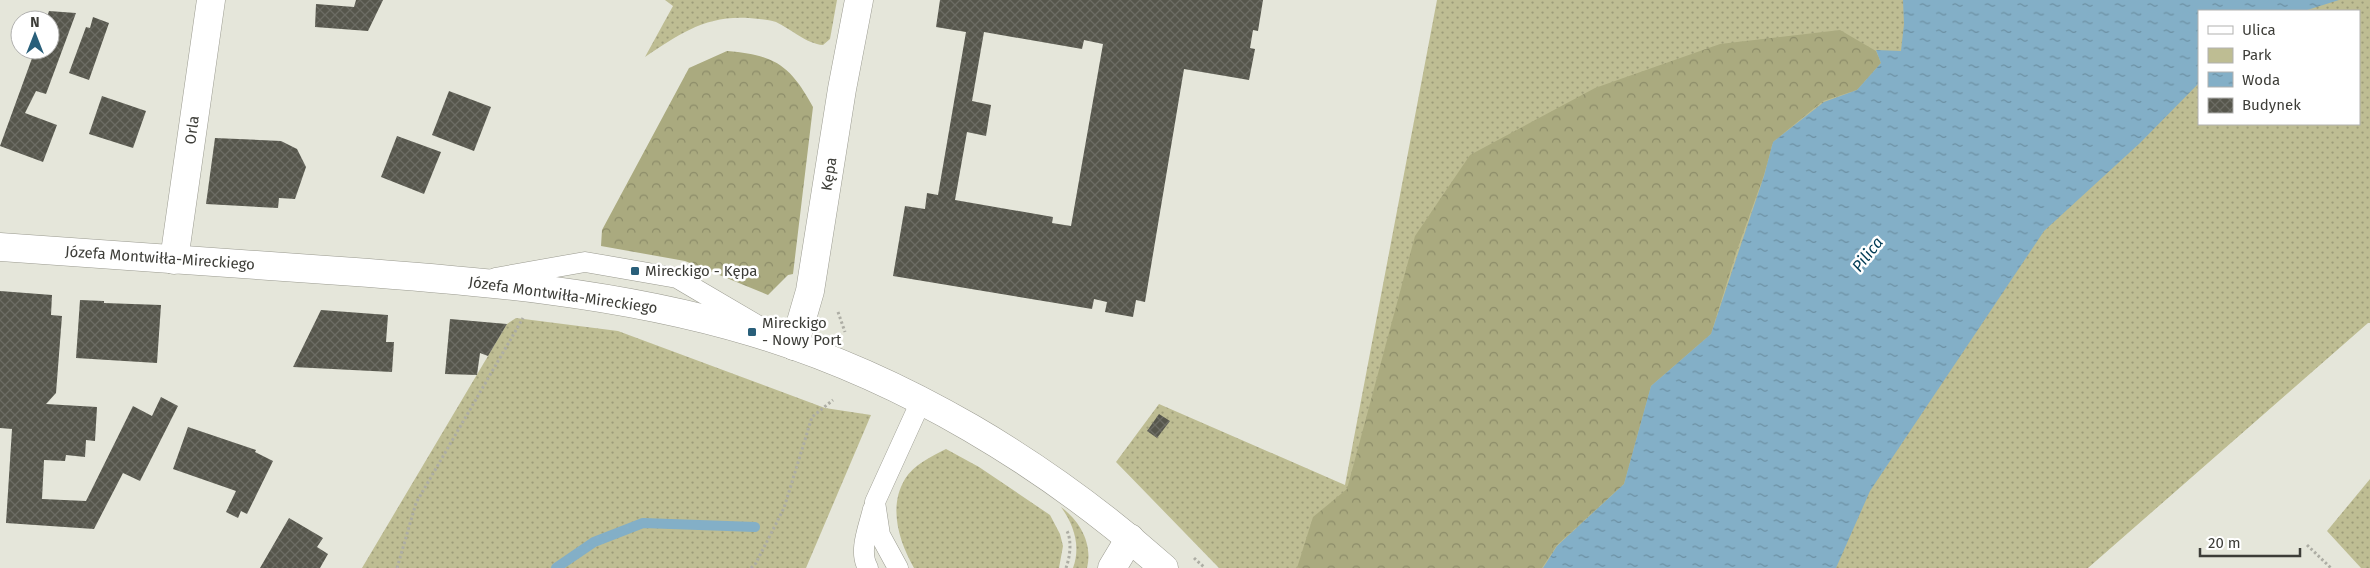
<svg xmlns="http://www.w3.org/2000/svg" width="2370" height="568" viewBox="0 0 2370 568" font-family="'Fira Sans',sans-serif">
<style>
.green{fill:url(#green-dots);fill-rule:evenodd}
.forest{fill:url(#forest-crowns)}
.water{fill:url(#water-ripples)}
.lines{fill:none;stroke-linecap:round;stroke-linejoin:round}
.stream{stroke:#83afc7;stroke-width:10}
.building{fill:url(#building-cross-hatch);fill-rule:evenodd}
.lane-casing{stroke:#9a9a8f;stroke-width:21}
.street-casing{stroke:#9a9a8f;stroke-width:29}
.secondary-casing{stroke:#9a9a8f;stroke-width:29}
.path{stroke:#adada4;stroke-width:3;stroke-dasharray:2.5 2.5;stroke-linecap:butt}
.lane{stroke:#fff;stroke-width:20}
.street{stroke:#fff;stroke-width:28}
.secondary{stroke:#fff;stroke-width:28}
.poi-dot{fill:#295f7a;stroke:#fff;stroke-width:2}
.labels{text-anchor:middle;stroke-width:5;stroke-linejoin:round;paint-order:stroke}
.street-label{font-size:15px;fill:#3d3d38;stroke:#fff}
.poi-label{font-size:15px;fill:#3d3d38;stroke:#fff;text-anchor:start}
.water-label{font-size:16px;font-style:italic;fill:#003b54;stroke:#fff}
</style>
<defs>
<pattern id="green-dots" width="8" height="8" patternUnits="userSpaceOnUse" patternTransform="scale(1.25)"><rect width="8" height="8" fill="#bebd93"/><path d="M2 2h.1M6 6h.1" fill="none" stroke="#9c9b79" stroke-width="1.8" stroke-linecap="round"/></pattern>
<pattern id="forest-crowns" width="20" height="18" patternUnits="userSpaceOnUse" patternTransform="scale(1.25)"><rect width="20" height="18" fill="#aaaa7f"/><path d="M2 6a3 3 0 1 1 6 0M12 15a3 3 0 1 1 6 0" fill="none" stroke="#8c8c69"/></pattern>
<pattern id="water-ripples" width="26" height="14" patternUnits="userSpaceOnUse" patternTransform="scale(1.25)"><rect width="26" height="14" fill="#83afc7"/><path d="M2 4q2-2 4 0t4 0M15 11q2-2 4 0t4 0" fill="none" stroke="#6c90a3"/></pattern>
<pattern id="building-cross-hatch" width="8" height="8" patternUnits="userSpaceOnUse" patternTransform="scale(1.25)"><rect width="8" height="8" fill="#56564c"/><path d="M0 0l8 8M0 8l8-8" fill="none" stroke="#6c6c64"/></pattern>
</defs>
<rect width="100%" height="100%" fill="#e5e6da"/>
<g class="green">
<path d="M665,0h172l-7,39 -7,6c-16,-1 -32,-16 -47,-23 -9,-3 -18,-3 -27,-4 -43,-3 -70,16 -104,39l28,-51z"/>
<path d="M1437,0h933v323h-2l-280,245h-869l-103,-106 43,-58 186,81zM2199,11h160v113h-160z"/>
<path d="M516,318l102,13 207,77 46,7 -65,153h-444l145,-244z"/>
<path d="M946,449l33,18 71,48 10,19 3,12 -4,22h-145c-15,-26 -26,-61 -9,-89 8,-14 27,-23 41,-30z"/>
<path d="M2370,479v89h-9l-34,-37z"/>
<path d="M1061,507c19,14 32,37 26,61h-14c8,-22 1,-43 -12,-61z"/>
</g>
<g class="forest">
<path d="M1840,30l36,21 5,12 -24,27 -34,11 -50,41 -9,33 -27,75 -26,84 -60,52 -27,98 -67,61 -15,23h-245l16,-51 34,-28 68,-253 55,-81 125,-67 125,-44z"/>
<path d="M727,51c48,4 63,14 86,56l-20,167 -5,1 -20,20 -83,-34 -84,-15 1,-16 87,-162z"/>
</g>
<path class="water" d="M1903,0h436l-35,11h-105v72l-59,60 -96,88 -174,260 -34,77h-293l14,-22 67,-62 27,-98 60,-52 53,-158 9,-34 51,-40 33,-12 24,-27 -5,-13 25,1 3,-27z"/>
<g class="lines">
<path class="stream" d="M556,568l38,-26 49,-19 112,4"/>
</g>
<g class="building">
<path d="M356,0h27l-15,31 -53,-4 1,-23 38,3z"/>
<path d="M940,0h323l-5,31 -5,-1 -3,18 5,1 -6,31 -65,-11 -39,233 -9,-2 -3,17 -28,-5 2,-10 -13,-3 -2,10 -199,-33 12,-70 20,3 2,-16 11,2 28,-163 -30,-5zM984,32l98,17 2,-9 19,4 -32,182 -19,-3 1,-6 -98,-17 12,-68 19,4 5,-31 -19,-4z"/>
<path d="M49,11l27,2 -30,81 -10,-3 -11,22 32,12 -14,37 -43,-16 35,-96h15v-30h-4z"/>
<path d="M93,17l16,6 -20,57 -20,-7 17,-46 4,1z"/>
<path d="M449,91l42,16 -17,44 -42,-16z"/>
<path d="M102,96l44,15 -13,37 -44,-14z"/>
<path d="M397,136l44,16 -17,42 -43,-17z"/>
<path d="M215,138l66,3 16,8 9,18 -11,32 -16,-1 -1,10 -72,-4z"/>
<path d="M0,291l52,4 -1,20 11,1 -6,77 -10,11 51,3 -2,34 -9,-1 -1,17 -19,-2 -1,6 -21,-1 -2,39 44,2 47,-95 19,10 9,-19 17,9 -38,75 -17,-8 -29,56 -88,-6 6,-94 -12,-1z"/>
<path d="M80,300l24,1v2l57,2 -4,58 -81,-5z"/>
<path d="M321,310l67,5 -2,27h8l-2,30 -99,-5z"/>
<path d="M450,319l57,5 -19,32 -8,-3 -3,22 -32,-1z"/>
<path d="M1159,414l11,7 -13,17 -10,-7z"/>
<path d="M188,427l68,23 -1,2 18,9 -26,53 -6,-3 -3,7 -12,-6 10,-21 -63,-22z"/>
<path d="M289,518l34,20 -6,9 11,7 -8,14h-60z"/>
</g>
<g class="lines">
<g class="lane-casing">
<g id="lane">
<path d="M495,278l90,-16 92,16 85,50"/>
<path d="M868,568c-10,-17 1,-41 5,-59"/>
<path d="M898,568l-18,-33 -5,-33 46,-101"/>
</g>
</g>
<g class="street-casing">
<g id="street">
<path d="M174,260l37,-260"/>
<path d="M794,346l16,-55 32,-202 17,-89"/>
</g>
</g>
<g class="secondary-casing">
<g id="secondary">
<path d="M0,247c114,8 227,16 341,24 138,10 278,21 411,61 153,46 293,131 412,236"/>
<path d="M1112,568l18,-30"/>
</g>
</g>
<g class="path">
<path d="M838,312l7,20"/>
<path d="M2307,545l24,23"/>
<path d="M1194,558l11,10"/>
<path d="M397,568l19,-65 107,-185"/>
<path d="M751,568l5,-5 28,-55 28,-91 21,-17"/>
<path d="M1066,568c4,-11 6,-27 1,-37"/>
</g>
<use href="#lane" class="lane"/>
<use href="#street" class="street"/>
<use href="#secondary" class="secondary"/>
</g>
<g class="poi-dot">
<rect x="630" y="266" width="10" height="10" rx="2.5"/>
<rect x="747" y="327" width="10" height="10" rx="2.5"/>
</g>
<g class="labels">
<g class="street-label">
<text transform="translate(192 130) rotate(-82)" y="5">Orla</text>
<text transform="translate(829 174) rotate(-81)" y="5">Kępa</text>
<text transform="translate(160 258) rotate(4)" y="5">Józefa Montwiłła-Mireckiego</text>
<text transform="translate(563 295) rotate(8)" y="5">Józefa Montwiłła-Mireckiego</text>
</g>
<g class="poi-label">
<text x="645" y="276">Mireckigo - Kępa</text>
<text x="762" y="328">Mireckigo<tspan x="762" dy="17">- Nowy Port</tspan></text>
</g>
<g class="water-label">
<text transform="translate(1867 254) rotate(-52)" y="6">Pilica</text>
</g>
</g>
<rect x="2198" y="10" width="162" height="115" fill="#ffffff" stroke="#b1b1af"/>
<rect x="2208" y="26" width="25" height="8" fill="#ffffff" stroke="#b1b1af"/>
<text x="2242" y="35" font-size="15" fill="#3d3d38">Ulica</text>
<rect x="2208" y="48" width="25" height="15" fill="#bebd93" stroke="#b1b1af"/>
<text x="2242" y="60" font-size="15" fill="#3d3d38">Park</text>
<rect x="2208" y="72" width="25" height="15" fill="url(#water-ripples)" stroke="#b1b1af"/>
<text x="2242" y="85" font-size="15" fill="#3d3d38">Woda</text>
<rect x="2208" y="98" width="25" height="15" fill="url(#building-cross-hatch)" stroke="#b1b1af"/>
<text x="2242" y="110" font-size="15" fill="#3d3d38">Budynek</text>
<g transform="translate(35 35)"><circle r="24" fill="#ffffff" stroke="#b1b1af"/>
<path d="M0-4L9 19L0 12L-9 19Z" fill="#295f7a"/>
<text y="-8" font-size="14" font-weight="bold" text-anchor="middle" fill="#3d3d38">N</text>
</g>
<path d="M2200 548v8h100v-8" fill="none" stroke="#3d3d38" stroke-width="2.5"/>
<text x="2208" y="548" font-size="15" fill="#3d3d38" stroke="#ffffff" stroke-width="4" paint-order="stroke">20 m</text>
</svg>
